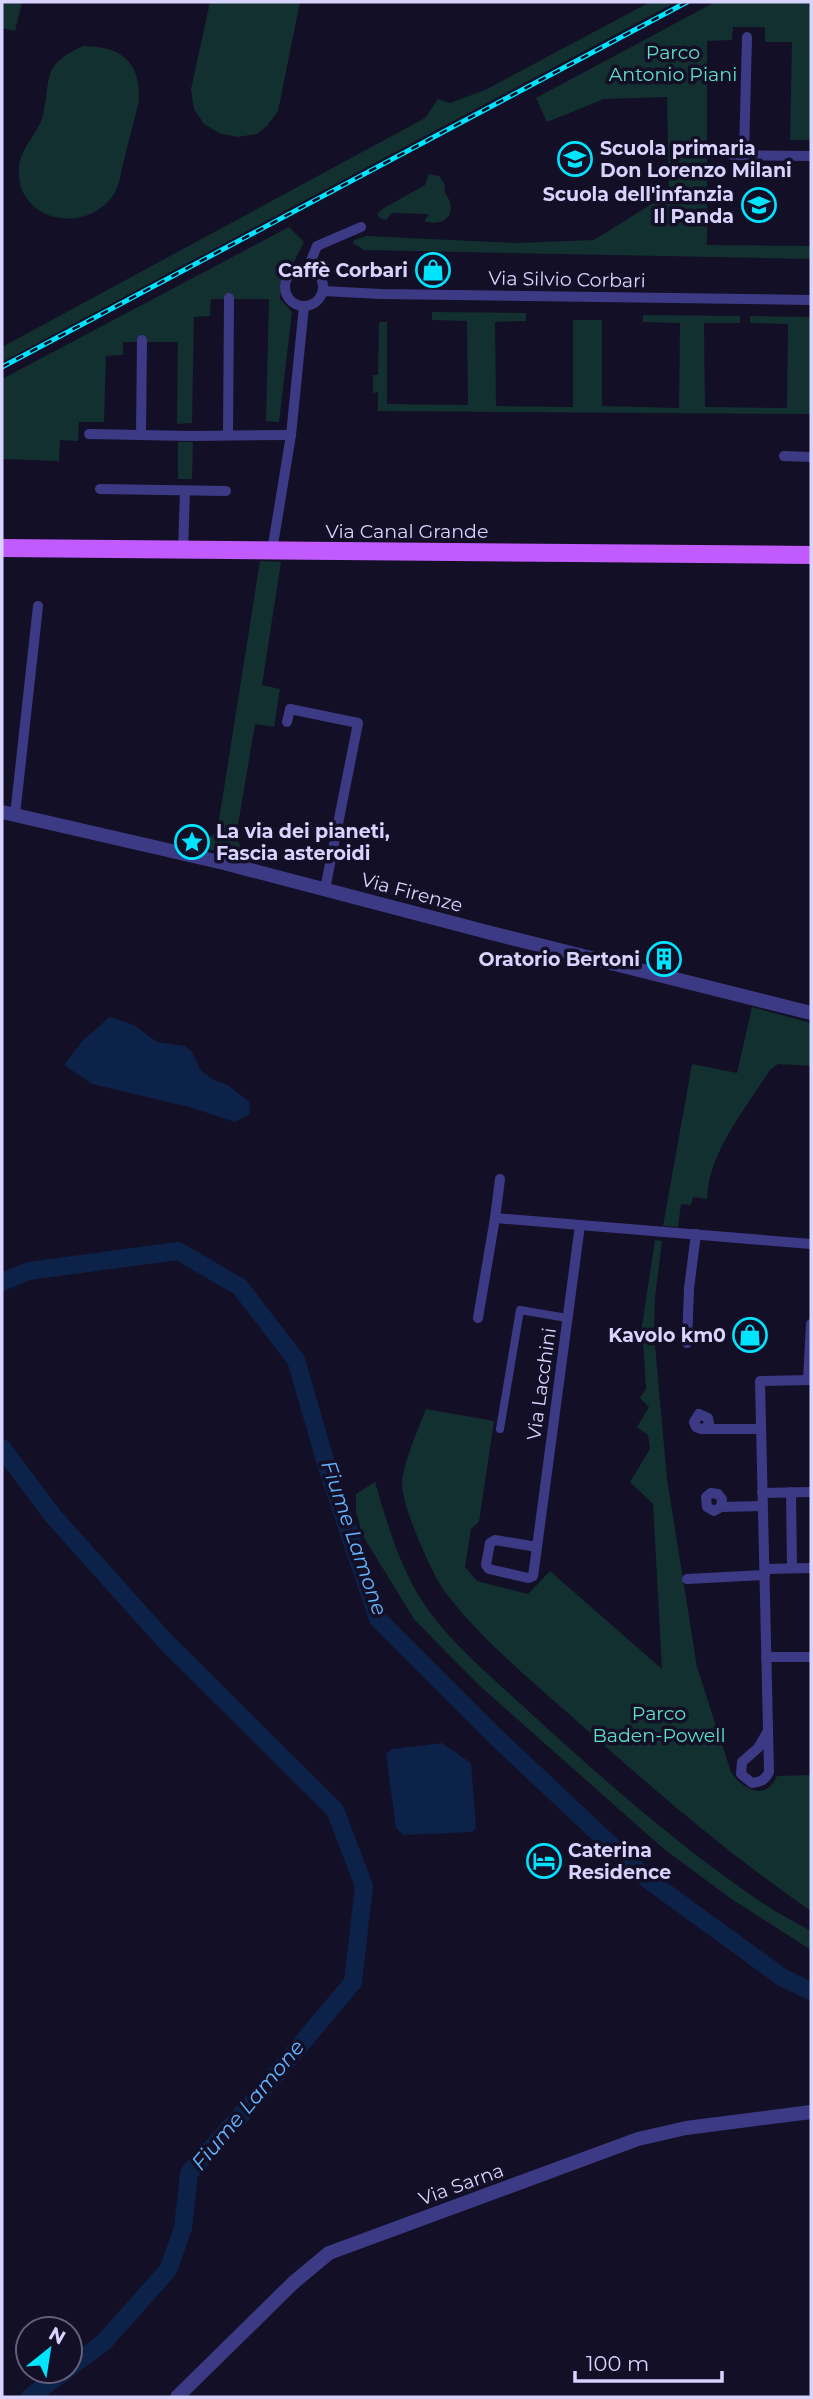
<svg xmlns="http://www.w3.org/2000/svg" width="813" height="2399" viewBox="0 0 813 2399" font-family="Montserrat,sans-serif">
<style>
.green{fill:#12302f}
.water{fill:#0c2248}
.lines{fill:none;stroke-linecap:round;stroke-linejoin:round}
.river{stroke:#0c2248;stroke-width:18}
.pedestrian{stroke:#3d3a85;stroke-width:8}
.minor{stroke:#3d3a85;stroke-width:10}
.tertiary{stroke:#3d3a85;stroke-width:14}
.primary{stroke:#c25bff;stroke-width:18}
.rail-casing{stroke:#00e5ff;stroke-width:5}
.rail{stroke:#130f26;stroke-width:2.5;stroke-dasharray:8;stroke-linecap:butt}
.labels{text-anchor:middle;stroke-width:7;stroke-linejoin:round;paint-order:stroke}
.park-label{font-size:19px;fill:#5fe0c0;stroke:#130f26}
.poi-label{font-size:19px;font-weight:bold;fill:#d9d4ff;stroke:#130f26;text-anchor:end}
.street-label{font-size:19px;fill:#d9d4ff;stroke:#130f26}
.water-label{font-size:21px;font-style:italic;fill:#62b6ff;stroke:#130f26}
</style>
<rect width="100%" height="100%" fill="#130f26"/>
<g class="green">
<path d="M2,2h20l-7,29 -13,-3z"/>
<path d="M210,2h90l-22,109 -11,15 -10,8 -20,3 -18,-4 -15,-9 -10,-15 -3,-20z"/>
<path d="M650,2h26l-674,360v-15l423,-229 13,-19 12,4 35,-13z"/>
<path d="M715,2h96v138h-21l2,-98h-27v-15h-32l-1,13 -25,1v204l104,1v13l-447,-9 -11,-7 1,-3 13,-4 151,7 76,-3 75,-47 -2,-96 -63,2 -57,23 -11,-24z"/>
<path d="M83,46c37,0 58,15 56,55 -5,21 -11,42 -16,63 -2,9 -4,22 -9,30 -27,42 -99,28 -95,-26 1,-20 19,-34 24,-53 9,-38 -3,-49 40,-69z"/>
<path d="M429,174l10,2 6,9c-2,9 2,9 5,17 5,18 -12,24 -26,19l5,-7 -37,-1 -6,7 -6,-2 -3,-4 7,-6 41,-23z"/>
<path d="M289,227l15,15 -10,20 -13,16 -1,21 12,13 -13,110 -13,-1 3,-122h-58l-1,17 -16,1 -2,106 -15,1 1,-82h-55v13l-17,1 -2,66h-25l-1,19 -18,-1 -1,21 -57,-2v-80z"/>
<path d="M432,312l94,1v8l-31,1 1,84 77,1v-87h29v86l77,2 1,-85 -37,-1v-7l97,1v7h-36l1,84 82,1 1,-84 -38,-1v-7l61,1v97l-433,-3v-19l-5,1v-18h5l1,-53h8v82l81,1 -1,-84 -35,-1z"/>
<path d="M178,442h15l-1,37h-14z"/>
<path d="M260,561l21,1 -19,123 18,4 -6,38 -19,-3 -18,107 1,10 8,17 -52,-12 18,-10 6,-10z"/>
<path d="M752,1007l59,16v43l-33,-2 -8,6c-24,38 -62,83 -63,129l-14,-2 -2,8 -10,-1 -3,23 -15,-1 29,-162 45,9z"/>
<path d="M655,1240l7,1 -7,56 -1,37 13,145 30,188 34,105c11,17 35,30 46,4l34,-1v136c-86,-59 -164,-127 -242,-197 -43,-38 -89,-76 -124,-122 -13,-18 -43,-85 -43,-108 0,-18 17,-57 24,-75l68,12 -15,101 -8,7 -6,38 12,14 51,13 22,-23 112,98 -9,-165 -23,-22 20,-33 -2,-14 -11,-8 12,-20 -9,-9 6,-9 -4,-63z"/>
<path d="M375,1482c11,38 22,75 41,109 26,45 70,81 108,116 75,69 153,138 237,195 16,11 34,20 50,29v19l-81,-52 -66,-49 -182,-161 -34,-34 -34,-35 -51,-83 -7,-24v-18z"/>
</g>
<g class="water">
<path d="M110,1017l24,8 23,17 28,4 7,6 9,19 13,9 14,5 21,17 1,12 -15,8 -46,-15 -97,-23 -28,-19 19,-25z"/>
<path d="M442,1743l29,20 5,65 -4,4 -68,3 -8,-7 -10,-74 6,-5z"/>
</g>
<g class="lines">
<g class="river">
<path d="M2,1282l27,-11 149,-20 62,36 56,73 31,107 51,152 119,119 150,141 136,99 28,13"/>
<path d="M2,1448l51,68 112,125 170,169 29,76 -11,96 -101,121 -63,70 -6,55 -15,42 -65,73 -33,24"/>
<path d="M30,2397l35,-26"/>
</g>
<path class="pedestrian" d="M500,1429l20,-119 47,8"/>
<g class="minor">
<path d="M732,155l79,1"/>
<path d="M744,155l3,-118"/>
<path d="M308,268l9,-22 44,-19"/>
<circle cx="304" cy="287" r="19"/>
<path d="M323,291l58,3 430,6"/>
<path d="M89,434l101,2 101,-1"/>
<path d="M141,435l1,-95"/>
<path d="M228,435l1,-137"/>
<path d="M784,456l27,1"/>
<path d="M100,489l126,2"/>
<path d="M183,550l2,-59"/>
<path d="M272,551l19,-116 13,-129"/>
<path d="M287,722l3,-13 68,14 -33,166"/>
<path d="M15,815l23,-209"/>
<path d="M500,1179l-5,39 85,7"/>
<path d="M478,1318l17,-100"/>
<path d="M687,1343l2,-55 7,-54"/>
<path d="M808,1380l3,-56"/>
<path d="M705,1428l4,-4 -1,-6 -9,-4 -5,8 2,5 5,2h59"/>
<path d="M791,1492l1,76"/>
<path d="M762,1493l49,-1"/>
<path d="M721,1507l1,-8 -4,-5 -7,-1 -5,4 1,10 7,4 7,-4 41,-1"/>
<path d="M537,1547l-42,-7 -5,3 -4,22 3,4 39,9 5,-2 4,-29 43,-322 231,19"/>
<path d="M765,1569l46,-1"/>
<path d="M687,1579l78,-4"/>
<path d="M766,1657h45"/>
<path d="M768,1731l-10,17 -16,14 -1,12 11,9c9,-1 13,-3 17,-11l-9,-391 51,-1"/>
</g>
<g class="tertiary">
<path d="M2,812l222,51 267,70 320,80"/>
<path d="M177,2397l116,-114 36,-30 309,-114 48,-11 125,-16"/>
</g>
<path class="primary" d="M2,548l809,7"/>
<g class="rail-casing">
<path id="rail" d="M2,367l685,-365"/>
</g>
<use href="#rail" class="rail"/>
</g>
<defs>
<g id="school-ring" transform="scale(1.75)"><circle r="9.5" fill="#130f26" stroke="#00e5ff" stroke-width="1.5"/><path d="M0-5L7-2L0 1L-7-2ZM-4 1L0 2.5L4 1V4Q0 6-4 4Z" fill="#00e5ff"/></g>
<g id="shop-ring" transform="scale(1.75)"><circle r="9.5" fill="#130f26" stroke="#00e5ff" stroke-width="1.5"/><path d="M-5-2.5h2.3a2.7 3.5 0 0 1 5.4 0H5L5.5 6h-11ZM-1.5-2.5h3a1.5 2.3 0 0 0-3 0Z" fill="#00e5ff"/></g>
<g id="sight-ring" transform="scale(1.75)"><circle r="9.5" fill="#130f26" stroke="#00e5ff" stroke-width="1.5"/><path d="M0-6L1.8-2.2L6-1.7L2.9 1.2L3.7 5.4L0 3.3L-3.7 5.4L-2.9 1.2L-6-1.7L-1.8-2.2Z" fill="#00e5ff"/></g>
<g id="building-ring" transform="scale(1.75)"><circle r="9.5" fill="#130f26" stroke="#00e5ff" stroke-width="1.5"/><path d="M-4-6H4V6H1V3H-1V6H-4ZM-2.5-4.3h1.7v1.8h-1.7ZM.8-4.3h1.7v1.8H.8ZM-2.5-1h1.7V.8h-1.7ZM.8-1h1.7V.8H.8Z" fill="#00e5ff"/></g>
<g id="hotel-ring" transform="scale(1.75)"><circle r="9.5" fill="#130f26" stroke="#00e5ff" stroke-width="1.5"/><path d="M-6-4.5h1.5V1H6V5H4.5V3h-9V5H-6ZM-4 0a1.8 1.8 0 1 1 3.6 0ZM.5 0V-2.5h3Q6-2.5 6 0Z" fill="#00e5ff"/></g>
</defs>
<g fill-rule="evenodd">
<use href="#school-ring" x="575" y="159"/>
<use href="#school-ring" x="759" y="205"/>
<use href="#shop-ring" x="433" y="270"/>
<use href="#sight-ring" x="192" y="842"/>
<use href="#building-ring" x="664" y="959"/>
<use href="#shop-ring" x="750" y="1335"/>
<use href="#hotel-ring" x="544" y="1861"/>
</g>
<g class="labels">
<g class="park-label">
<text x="673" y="59">Parco<tspan x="673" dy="22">Antonio Piani</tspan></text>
<text x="659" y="1720">Parco<tspan x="659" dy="22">Baden-Powell</tspan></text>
</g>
<g class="poi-label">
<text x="600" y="155" text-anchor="start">Scuola primaria<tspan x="600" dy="22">Don Lorenzo Milani</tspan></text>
<text x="734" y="201">Scuola dell'infanzia<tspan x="734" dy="22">Il Panda</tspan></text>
<text x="408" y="277">Caffè Corbari</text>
<text x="216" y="838" text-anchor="start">La via dei pianeti,<tspan x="216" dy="22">Fascia asteroidi</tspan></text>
<text x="640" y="966">Oratorio Bertoni</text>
<text x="726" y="1342">Kavolo km0</text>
<text x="568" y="1857" text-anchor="start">Caterina<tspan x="568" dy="22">Residence</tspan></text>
</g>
<g class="street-label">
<text transform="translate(567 279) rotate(1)" y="7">Via Silvio Corbari</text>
<text x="407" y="538">Via Canal Grande</text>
<text transform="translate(412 892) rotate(15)" y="7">Via Firenze</text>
<text transform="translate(541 1384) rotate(-82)" y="7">Via Lacchini</text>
<text transform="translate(461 2184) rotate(-20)" y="7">Via Sarna</text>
</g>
<g class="water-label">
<text transform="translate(354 1538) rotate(71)" y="7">Fiume Lamone</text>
<text transform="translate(248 2105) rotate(-50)" y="7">Fiume Lamone</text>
</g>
</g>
<rect width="813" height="2399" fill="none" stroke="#d9d4ff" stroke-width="7"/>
<g transform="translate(49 2350) rotate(30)"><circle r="33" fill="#130f26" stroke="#625e7d" stroke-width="2"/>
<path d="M0-5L12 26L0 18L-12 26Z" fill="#00e5ff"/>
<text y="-10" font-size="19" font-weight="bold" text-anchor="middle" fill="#d9d4ff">N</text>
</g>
<path d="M575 2371v10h147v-10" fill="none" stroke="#d9d4ff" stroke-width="3.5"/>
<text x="586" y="2371" font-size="21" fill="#d9d4ff" stroke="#130f26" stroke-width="5" paint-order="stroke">100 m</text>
</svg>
